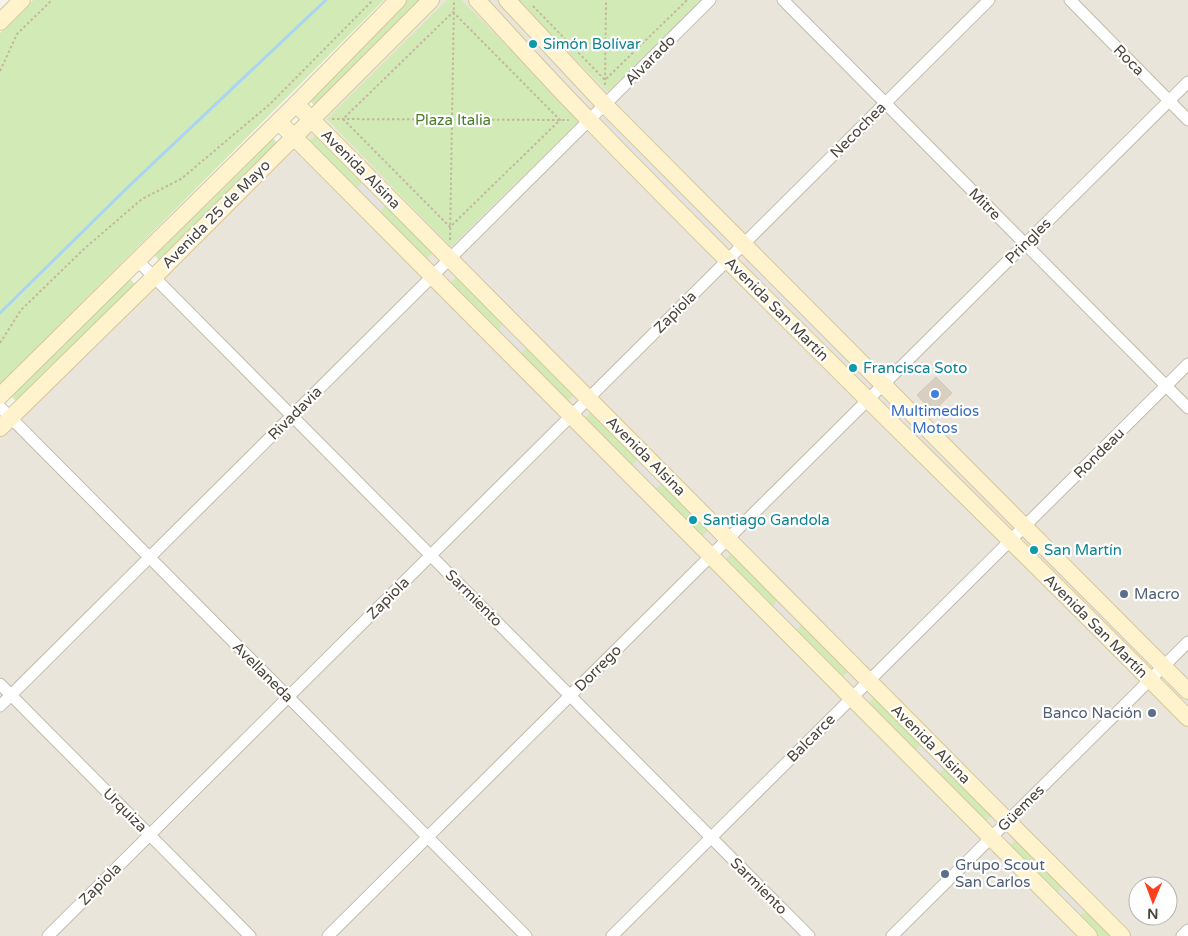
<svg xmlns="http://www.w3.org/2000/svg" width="1188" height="936" viewBox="0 0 1188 936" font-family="'Varela Round',sans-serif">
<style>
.residential{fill:#eae5da;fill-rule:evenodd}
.green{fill:#d2eab5}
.parking{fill:#e5e3e0}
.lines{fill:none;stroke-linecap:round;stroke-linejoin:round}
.stream{stroke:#a9d4f2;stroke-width:3}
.building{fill:#d8cfc1;stroke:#d3c7b4}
.street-casing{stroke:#c2bbae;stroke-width:13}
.secondary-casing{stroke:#d6c79b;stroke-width:18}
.path{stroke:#c4b79f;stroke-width:2;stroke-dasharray:2.5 2.5;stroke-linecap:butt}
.street{stroke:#fff;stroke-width:11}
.secondary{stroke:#fff3cd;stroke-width:16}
.culture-dot{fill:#0f9aa8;stroke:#fff;stroke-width:2}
.shop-dot{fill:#3f7fe0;stroke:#fff;stroke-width:2}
.service-dot{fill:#5c6f8a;stroke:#fff;stroke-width:2}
.labels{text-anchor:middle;stroke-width:4.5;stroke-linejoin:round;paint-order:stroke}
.culture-label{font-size:15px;fill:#0d838f;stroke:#fff;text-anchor:start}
.street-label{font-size:15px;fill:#4b4439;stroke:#fff}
.park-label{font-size:15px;fill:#4a7f2a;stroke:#fff}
.shop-label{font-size:15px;fill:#366cbe;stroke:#fff}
.service-label{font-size:15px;fill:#4e5e75;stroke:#fff;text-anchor:start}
</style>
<rect width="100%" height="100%" fill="#f6f3ec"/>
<path class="residential" d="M431,0h757v936h-1188v-508zM1138,886h30v30h-30z"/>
<g class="green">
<path d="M33,0h351l-384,385v-352z"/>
<path d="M407,0h12l-104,106 -6,-6z"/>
<path d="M447,0h15l118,120 -129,127 -124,-128z"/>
<path d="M516,0h185l-93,92z"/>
<path d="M316,135l46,47 -7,8 -47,-48z"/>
<path d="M271,136l6,7 -118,117 -6,-6z"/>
<path d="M386,205l47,47 -8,8 -47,-47z"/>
<path d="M457,276l47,47 -7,8 -47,-47z"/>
<path d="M128,277l7,7 -119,117 -6,-6z"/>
<path d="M528,346l47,48 -8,7 -47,-47z"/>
<path d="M591,412l47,47 -7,8 -47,-47z"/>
<path d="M662,483l47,47 -8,7 -47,-47z"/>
<path d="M733,552l46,47 -7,8 -47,-47z"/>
<path d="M803,623l47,47 -8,7 -46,-47z"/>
<path d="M876,696l47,47 -8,8 -47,-48z"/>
<path d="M946,766l47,48 -7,7 -47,-47z"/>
<path d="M1016,839l47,47 -7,8 -47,-47z"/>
<path d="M1087,909l26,27h-15l-19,-19z"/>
</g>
<g class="parking">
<path d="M608,114l122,124 -9,9 -122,-124z"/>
<path d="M362,182l24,23 -8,8 -23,-23z"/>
<path d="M750,256l122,124 -9,8 -122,-123z"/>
<path d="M504,323l24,23 -8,8 -23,-23z"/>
<path d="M889,396l122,124 -9,9 -122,-124z"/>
<path d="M638,459l24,24 -8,7 -23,-23z"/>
<path d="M1028,536l122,124 -9,8 -122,-123z"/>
<path d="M779,599l24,24 -7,7 -24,-23z"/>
<path d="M923,743l23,23 -7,8 -24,-23z"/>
<path d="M1063,886l24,23 -8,8 -23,-23z"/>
</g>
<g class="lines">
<path class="stream" d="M0,313l127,-125 199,-188"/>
</g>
<path class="building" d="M936,377l16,16 -19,19 -16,-17z"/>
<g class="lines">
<g class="street-casing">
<g id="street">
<path d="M783,0l405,408"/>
<path d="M1070,0l118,120"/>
<path d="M138,261l671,675"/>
<path d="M0,407l526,529"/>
<path d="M0,684l250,252"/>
<path d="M0,706l710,-706"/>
<path d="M48,936l941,-936"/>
<path d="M328,936l860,-854"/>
<path d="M612,936l576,-572"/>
<path d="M892,936l296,-294"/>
<path d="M1182,936l6,-6"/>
</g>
</g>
<g class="secondary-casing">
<g id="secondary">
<path d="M477,0c38,41 75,83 114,122 196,202 400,396 597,596"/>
<path d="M507,0l98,105 583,586"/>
<path d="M0,22l22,-22"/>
<path d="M296,104l826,832"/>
<path d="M279,122l810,814"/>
<path d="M0,396l296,-292 102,-104"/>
<path d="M0,428l154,-151 277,-277"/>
</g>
</g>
<g class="path">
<path d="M533,6l72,74 82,-80"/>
<path d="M453,12l107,108 -110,107 -107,-108z"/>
<path d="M0,71l17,-37 35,-34"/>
<path d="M605,85l1,-85"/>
<path d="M332,119l237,1"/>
<path d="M450,240l4,-240"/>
<path d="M0,343l21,-33 64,-62 57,-49 39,-20 89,-75 103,-104"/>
</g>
<use href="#street" class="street"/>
<use href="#secondary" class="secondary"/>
</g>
<g class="culture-dot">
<circle cx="533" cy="44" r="5"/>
<circle cx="853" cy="368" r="5"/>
<circle cx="693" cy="520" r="5"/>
<circle cx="1034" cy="550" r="5"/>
</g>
<circle class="shop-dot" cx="935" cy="394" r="5"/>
<g class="service-dot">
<circle cx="1124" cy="594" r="5"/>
<circle cx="1152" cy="713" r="5"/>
<circle cx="945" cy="874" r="5"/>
</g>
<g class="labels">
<g class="culture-label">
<text x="543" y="49">Simón Bolívar</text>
<text x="863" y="373">Francisca Soto</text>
<text x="703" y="525">Santiago Gandola</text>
<text x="1044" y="555">San Martín</text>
</g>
<g class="street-label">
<text transform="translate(650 60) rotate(-45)" y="5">Alvarado</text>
<text transform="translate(1129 60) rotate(45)" y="5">Roca</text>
<text transform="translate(858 130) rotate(-45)" y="5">Necochea</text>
<text transform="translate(361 169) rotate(45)" y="5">Avenida Alsina</text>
<text transform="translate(985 204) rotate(45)" y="5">Mitre</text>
<text transform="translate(216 214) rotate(-45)" y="5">Avenida 25 de Mayo</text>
<text transform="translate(1028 241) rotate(-45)" y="5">Pringles</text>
<text transform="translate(777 309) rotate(45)" y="5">Avenida San Martín</text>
<text transform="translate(675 312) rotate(-45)" y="5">Zapiola</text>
<text transform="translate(295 413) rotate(-45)" y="5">Rivadavia</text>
<text transform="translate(1099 453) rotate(-45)" y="5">Rondeau</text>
<text transform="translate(646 456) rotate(45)" y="5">Avenida Alsina</text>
<text transform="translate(388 598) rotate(-45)" y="5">Zapiola</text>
<text transform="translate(474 598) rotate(45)" y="5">Sarmiento</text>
<text transform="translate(1096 626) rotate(45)" y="5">Avenida San Martín</text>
<text transform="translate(598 668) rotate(-45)" y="5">Dorrego</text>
<text transform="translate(263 672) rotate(45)" y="5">Avellaneda</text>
<text transform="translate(811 738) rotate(-45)" y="5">Balcarce</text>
<text transform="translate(931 744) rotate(45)" y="5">Avenida Alsina</text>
<text transform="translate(1021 808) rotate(-45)" y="5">Güemes</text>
<text transform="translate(125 810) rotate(45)" y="5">Urquiza</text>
<text transform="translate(100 884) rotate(-45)" y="5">Zapiola</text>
<text transform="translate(759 886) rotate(45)" y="5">Sarmiento</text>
</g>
<g class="park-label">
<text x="453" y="125">Plaza Italia</text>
</g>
<g class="shop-label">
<text x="935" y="416">Multimedios<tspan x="935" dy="17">Motos</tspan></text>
</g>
<g class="service-label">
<text x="1134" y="599">Macro</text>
<text x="1142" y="718" text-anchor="end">Banco Nación</text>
<text x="955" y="870">Grupo Scout<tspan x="955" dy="17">San Carlos</tspan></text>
</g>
</g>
<g transform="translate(1153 901) rotate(181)"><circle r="24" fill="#ffffff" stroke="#b7b4b0"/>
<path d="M0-4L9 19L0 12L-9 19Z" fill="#fc3f1d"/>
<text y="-8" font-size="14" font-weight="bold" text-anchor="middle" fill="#4b4439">N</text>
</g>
</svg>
